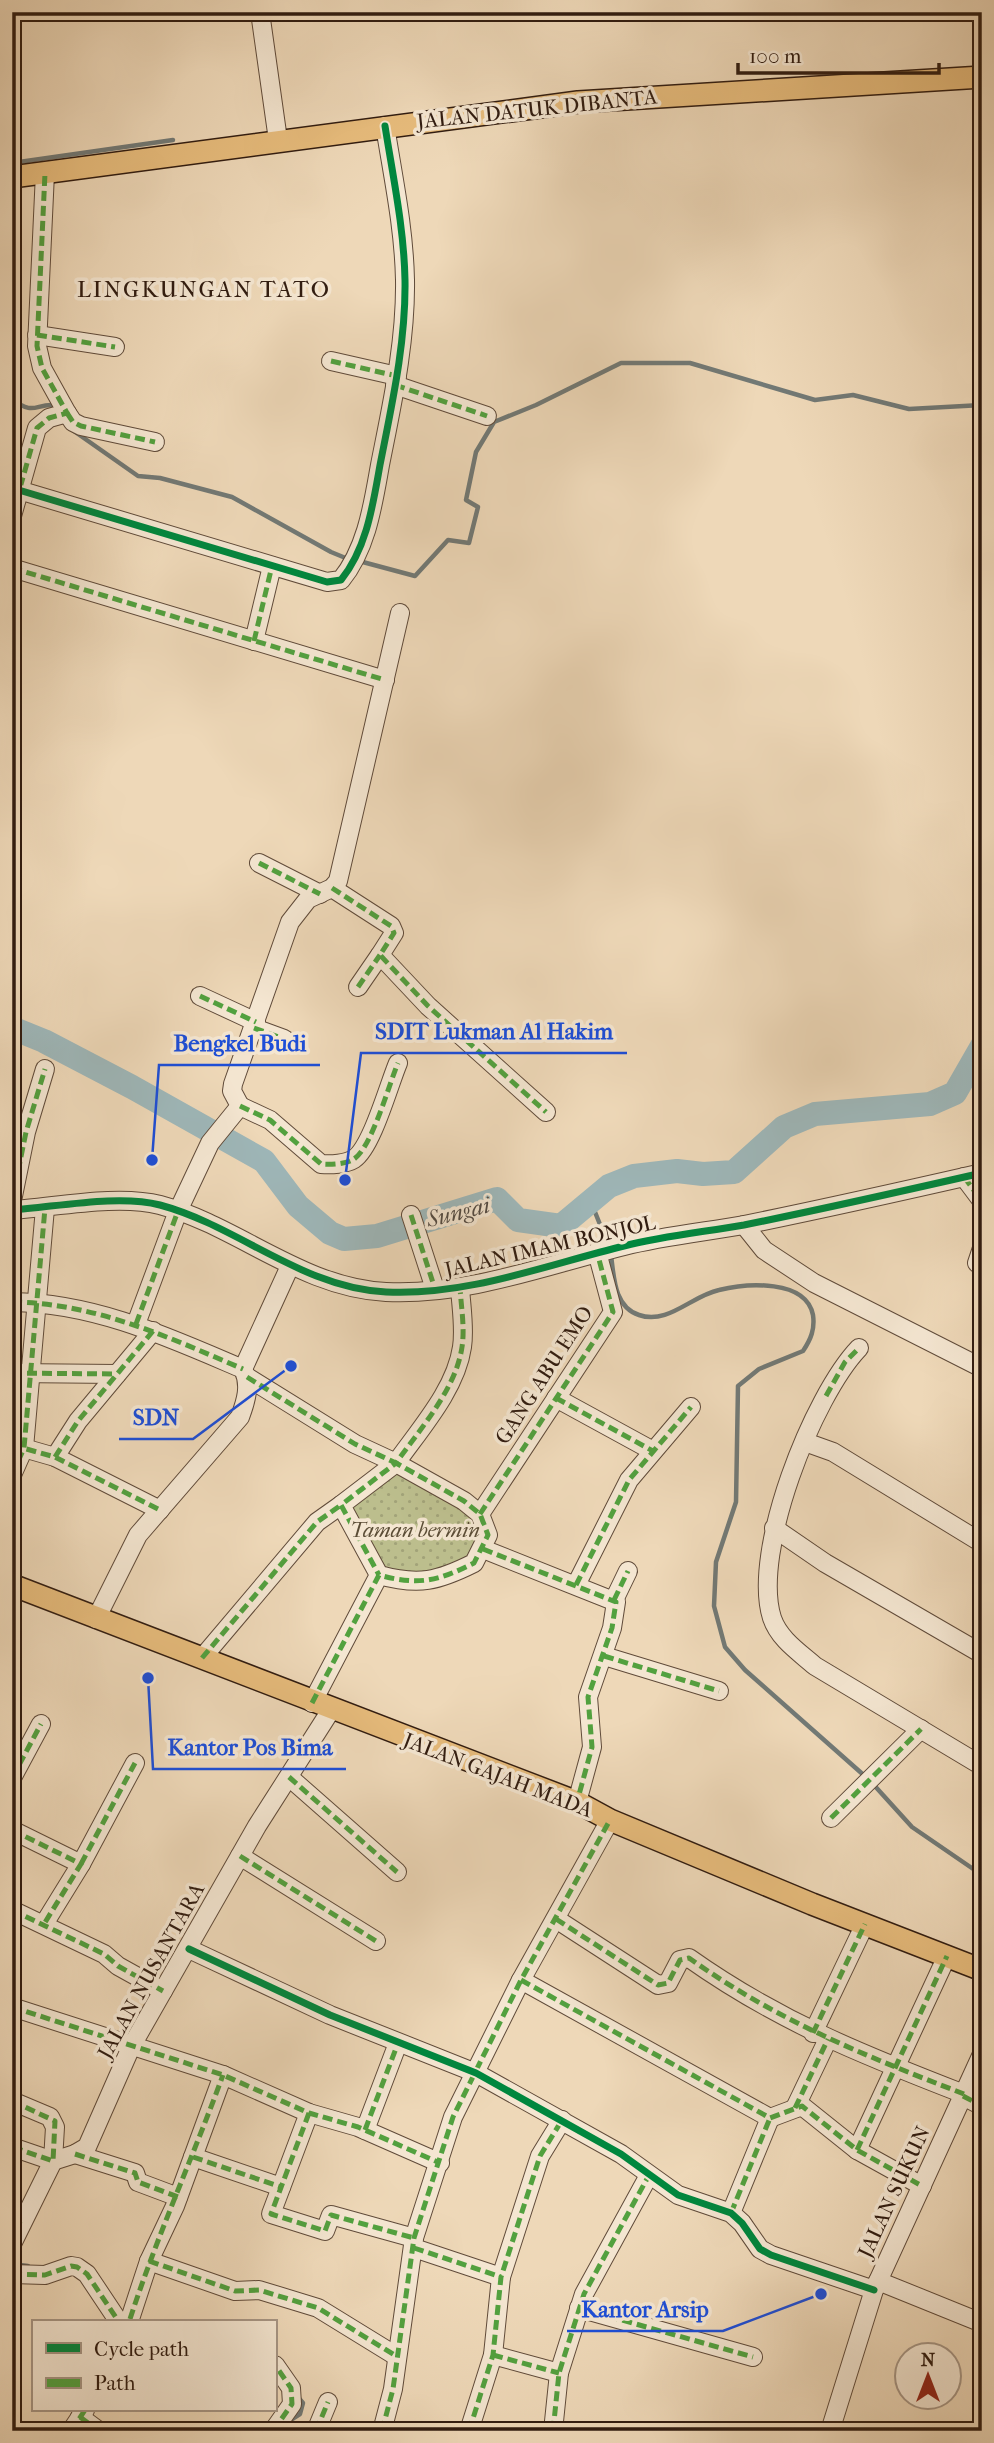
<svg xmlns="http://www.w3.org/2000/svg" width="994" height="2443" viewBox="0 0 994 2443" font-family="'IM FELL French Canon',serif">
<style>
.park{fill:url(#park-dots);stroke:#766d4e;stroke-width:2}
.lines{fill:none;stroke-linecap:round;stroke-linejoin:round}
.stream{stroke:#727975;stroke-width:4.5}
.river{stroke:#9eb7b9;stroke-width:24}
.minor-casing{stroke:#604b3a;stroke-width:20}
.major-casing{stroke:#311c10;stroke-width:24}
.minor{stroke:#f4e6d1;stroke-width:18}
.major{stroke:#e7bc7c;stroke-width:21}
.quiet{stroke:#52a13f;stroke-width:5;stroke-dasharray:10 5;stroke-linecap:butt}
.cycleway-casing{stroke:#f4e6d1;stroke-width:11}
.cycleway{stroke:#00873e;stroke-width:7}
.labels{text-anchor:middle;stroke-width:7;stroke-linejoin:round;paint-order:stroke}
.street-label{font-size:21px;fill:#311c10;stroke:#f4e6d1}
.park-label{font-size:21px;font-style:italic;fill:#5b4d36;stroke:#f4e6d1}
.neighbourhood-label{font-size:23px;letter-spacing:2px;fill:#311c10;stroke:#f4e6d1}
.water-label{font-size:23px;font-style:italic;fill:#524a43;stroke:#f4e6d1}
.leader{fill:none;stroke:#1d4ed8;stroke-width:2.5}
.callout-dot{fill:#1d4ed8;stroke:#f4e6d1;stroke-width:2.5}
.callout-label{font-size:23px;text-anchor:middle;font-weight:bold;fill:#1d4ed8;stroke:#f4e6d1;stroke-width:7;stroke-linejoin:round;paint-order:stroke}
</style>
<defs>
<pattern id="park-dots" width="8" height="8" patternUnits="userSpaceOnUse" patternTransform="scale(1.75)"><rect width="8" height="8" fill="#bcbe8d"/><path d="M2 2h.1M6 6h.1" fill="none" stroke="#a2a379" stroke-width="1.8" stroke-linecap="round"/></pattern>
</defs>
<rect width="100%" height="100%" fill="#eed8b8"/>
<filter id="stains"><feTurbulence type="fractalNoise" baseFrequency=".00286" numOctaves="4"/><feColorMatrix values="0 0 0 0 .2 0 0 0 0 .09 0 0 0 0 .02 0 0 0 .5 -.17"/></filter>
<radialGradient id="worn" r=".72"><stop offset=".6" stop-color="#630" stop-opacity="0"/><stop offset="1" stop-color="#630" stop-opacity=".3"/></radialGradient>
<path class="park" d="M399,1468l13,1 68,54c5,27 -20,50 -47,52 -14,2 -31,-2 -45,-3l-42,-66z"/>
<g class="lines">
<g class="stream">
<path d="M12,163l161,-23"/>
<path d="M12,399c22,17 23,5 41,6"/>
<path d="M71,429l67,47 22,2 72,19 99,55 17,7"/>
<path d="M359,561l56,15 33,-36 21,3 9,-36 -12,-7 10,-48 18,-30 42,-17 85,-42h69l125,37 38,-5 56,14 73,-4"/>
<path d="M591,1202l18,45"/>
<path d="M611,1255c3,22 3,52 28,60 29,10 52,-19 80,-25 28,-7 87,-11 94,25 2,14 -2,24 -10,36l-44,18 -21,17 -2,116 -20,60 -2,44 11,41 20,23 122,108"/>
<path d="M873,1784l39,43 70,48"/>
<path d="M12,2264l16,2"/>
<path d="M289,2421l11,-7 3,-11 -6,-7"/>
</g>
<path class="river" d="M12,1028l32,13 88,46 132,74 34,45 32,27 14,6 33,-3 120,-37 21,21 43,6 48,-40 25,-10 43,-5 26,3 31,-2 50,-45 31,-13 115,-10 25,-11 27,-47"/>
<g class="minor-casing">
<g id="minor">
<path d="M260,12l18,128"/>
<path d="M37,335l78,12"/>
<path d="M331,361l66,15"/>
<path d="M395,385l92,31"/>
<path d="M67,413l6,9 8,4 74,16"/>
<path d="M12,488l315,94 14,-2c26,-32 32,-76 39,-115 12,-61 26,-123 25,-185 -1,-52 -12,-103 -20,-154"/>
<path d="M12,516l25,-88 12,-10 18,-5 -25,-45 -5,-22 8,-173"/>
<path d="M12,568l373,112"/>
<path d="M254,641l18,-75"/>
<path d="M259,863l61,31"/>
<path d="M332,888l59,38 3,7 -14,22 48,51 118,106"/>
<path d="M358,987l22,-32"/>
<path d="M200,996l56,26"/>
<path d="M254,1028l30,11"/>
<path d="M240,1106l30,14 51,44c10,1 25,0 33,-5 18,-12 35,-75 44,-96"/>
<path d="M964,1177l18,24"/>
<path d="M12,1201l14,-69 19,-63"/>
<path d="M12,1210c44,-3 106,-16 148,-5 78,21 142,83 226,87 81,4 160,-27 238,-46 39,-10 80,-14 120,-21 79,-16 159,-34 238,-52"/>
<path d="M411,1215l24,74"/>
<path d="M744,1225l20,25 50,33 168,85"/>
<path d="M977,1263l5,-15"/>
<path d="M12,1302c83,1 156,35 231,67"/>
<path d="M136,1324l42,-113 32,-68 30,-37 -8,-15 1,-7 57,-162 18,-23 24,-11 6,-7 62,-268"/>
<path d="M859,1348c-46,48 -108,204 -87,270 7,21 27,34 43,48l167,100"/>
<path d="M12,1373l105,1"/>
<path d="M247,1377l108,67 41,19c24,-34 60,-74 66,-116 3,-19 -1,-41 -2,-60"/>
<path d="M556,1398l97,53"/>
<path d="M805,1442l28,10 149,91"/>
<path d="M13,1445l42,12 105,53"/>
<path d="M55,1457l23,-36 75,-90"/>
<path d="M12,1475l12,-27 21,-240"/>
<path d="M480,1514l133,-202 -16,-60"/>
<path d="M774,1528l51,35 157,91"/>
<path d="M483,1549l133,53 -4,26 -24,69 4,50 -15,55"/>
<path d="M576,1585l53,-105 62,-73"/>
<path d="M614,1600l14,-29"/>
<path d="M96,1619l42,-84 102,-118c6,-16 11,-32 3,-48l47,-103"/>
<path d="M604,1656l115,35"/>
<path d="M202,1658l115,-136 24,-17"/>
<path d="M312,1703l67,-128c40,11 59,6 95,-12l14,-28 -8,-21 -16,-13 -68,-38 -55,42 38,70"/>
<path d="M289,1777l108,95"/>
<path d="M12,1778l29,-54"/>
<path d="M831,1818l90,-89"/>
<path d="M12,1830l69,34 -37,60"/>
<path d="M240,1856l136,85"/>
<path d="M81,1864l54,-101"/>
<path d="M12,1910l92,44 14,12 45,25"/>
<path d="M556,1919l102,66 10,-2 12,-23 9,-2c89,63 174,97 275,136"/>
<path d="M189,1949l141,66 146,58 145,81 57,41 53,18 11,10 18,26 11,6 103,35"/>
<path d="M521,1980l249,138 32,-12 55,44 65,36"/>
<path d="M12,2007l211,68 86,38 49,14 82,36"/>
<path d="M813,2033l52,-109"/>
<path d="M963,2096l19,10"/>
<path d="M12,2101l38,16 5,10 -2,34 -41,83"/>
<path d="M795,2108l33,-69"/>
<path d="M309,2113l-38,101 54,17 6,-16 83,23"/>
<path d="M365,2130l33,-87"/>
<path d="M12,2147l41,14"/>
<path d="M857,2150l90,-194"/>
<path d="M75,2154l60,19 3,9 40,15"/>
<path d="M193,2157l88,30"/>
<path d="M53,2161l22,-7 12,-7 44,-100 126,-221 74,-116"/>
<path d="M731,2213l39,-95"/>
<path d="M414,2248l87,29"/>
<path d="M149,2261l86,30 24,-1 59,18 78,48"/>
<path d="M12,2274l33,1 26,-9 6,1 10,7 32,48"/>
<path d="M878,2281l104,42"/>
<path d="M579,2308l174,49"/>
<path d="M129,2322l20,-61 26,-55 48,-131"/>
<path d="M493,2355l66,18"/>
<path d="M80,2417l19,14"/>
<path d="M71,2431l14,-21"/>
<path d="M273,2431l19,-27 -1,-16 -16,-23"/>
<path d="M316,2431l12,-29"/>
<path d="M382,2431l11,-42 21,-151 39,-121 68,-137 89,-160"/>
<path d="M469,2431l24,-76 8,-78 39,-121 22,-36"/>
<path d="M553,2431l6,-58 25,-79 64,-117"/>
<path d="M830,2431l44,-141 108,-236"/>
</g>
</g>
<g class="major-casing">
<g id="major">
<path d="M12,177l566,-75 404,-25"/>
<path d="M12,1585l565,217 33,18 202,84 170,66"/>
</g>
</g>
<use href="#minor" class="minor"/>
<use href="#major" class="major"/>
<g class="quiet">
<path d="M37,335l78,12"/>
<path d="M331,361l66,15"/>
<path d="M395,385l92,31"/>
<path d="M67,413l6,9 8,4 74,16"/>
<path d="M12,516l25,-88 12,-10 18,-5 -25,-45 -5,-22 8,-173"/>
<path d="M12,568l373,112"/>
<path d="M254,641l18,-75"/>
<path d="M259,863l61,31"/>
<path d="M332,888l59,38 3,7 -14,22 48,51 118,106"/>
<path d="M358,987l22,-32"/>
<path d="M200,996l56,26"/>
<path d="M254,1028l30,11"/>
<path d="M240,1106l30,14 51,44c10,1 25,0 33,-5 18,-12 35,-75 44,-96"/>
<path d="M964,1177l18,24"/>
<path d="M12,1201l14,-69 19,-63"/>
<path d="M411,1215l24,74"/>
<path d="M977,1263l5,-15"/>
<path d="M12,1302c83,1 156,35 231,67"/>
<path d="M136,1324l42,-113"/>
<path d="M12,1373l105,1"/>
<path d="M247,1377l108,67 41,19c24,-34 60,-74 66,-116 3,-19 -1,-41 -2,-60"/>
<path d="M826,1396l19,-34 14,-14"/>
<path d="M556,1398l97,53"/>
<path d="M12,1445l43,12 105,53"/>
<path d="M55,1457l23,-36 75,-90"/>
<path d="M12,1475l12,-27 21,-240"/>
<path d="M480,1514l133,-202 -16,-60"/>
<path d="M483,1549l133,53 -4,26 -24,69 4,50 -15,55"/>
<path d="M576,1585l53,-105 62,-73"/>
<path d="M614,1600l14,-29"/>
<path d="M604,1656l115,35"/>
<path d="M202,1658l115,-136 24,-17"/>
<path d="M312,1703l67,-128c40,11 59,6 95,-12l14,-28 -8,-21 -16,-13 -68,-38 -55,42 38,70"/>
<path d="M289,1777l108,95"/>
<path d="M12,1778l29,-54"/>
<path d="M831,1818l90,-89"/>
<path d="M12,1830l69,34 -37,60"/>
<path d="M240,1856l136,85"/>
<path d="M81,1864l54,-101"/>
<path d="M12,1910l92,44 14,12 45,25"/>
<path d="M556,1919l102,66 10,-2 12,-23 9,-2c89,63 174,97 275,136"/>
<path d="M521,1980l249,138 32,-12 55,44 65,36"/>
<path d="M12,2007l211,68 86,38 49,14 82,36"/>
<path d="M813,2033l52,-109"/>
<path d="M963,2096l19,10"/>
<path d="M12,2101l43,20 -2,40 -41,-14"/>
<path d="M795,2108l33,-69"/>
<path d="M309,2113l-38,101 54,17 6,-16 83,23"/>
<path d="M365,2130l33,-87"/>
<path d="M857,2150l90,-194"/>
<path d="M75,2154l60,19 3,9 40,15"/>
<path d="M193,2157l88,30"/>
<path d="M731,2213l39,-95"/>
<path d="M12,2222l10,3"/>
<path d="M414,2248l87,29"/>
<path d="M149,2261l86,30 24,-1 59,18 78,48"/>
<path d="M12,2274l33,1 26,-9 6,1 10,7 32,48"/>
<path d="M579,2308l174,49"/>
<path d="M130,2319c27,-83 63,-162 93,-244"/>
<path d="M493,2355l66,18"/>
<path d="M80,2417l19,14"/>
<path d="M71,2431l14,-21"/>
<path d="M273,2431l19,-27 -1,-16 -16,-23"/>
<path d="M316,2431l12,-29"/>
<path d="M382,2431l11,-42 21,-151 39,-121 68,-137 89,-160"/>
<path d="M469,2431l24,-76 8,-78 39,-121 22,-36"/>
<path d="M553,2431l6,-58 25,-79 64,-117"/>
</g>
<g class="cycleway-casing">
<g id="cycleway">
<path d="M12,488l315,94 14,-2c26,-32 32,-76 39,-115 12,-61 26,-123 25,-185 -1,-52 -12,-103 -20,-154"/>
<path d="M12,1210c44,-3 106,-16 148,-5 78,21 142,83 226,87 81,4 160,-27 238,-46 39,-10 80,-14 120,-21 79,-16 159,-34 238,-52"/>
<path d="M189,1949l141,66 146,58 145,81 57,41 53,18 11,10 18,26 11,6 103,35"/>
</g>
</g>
<use href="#cycleway" class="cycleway"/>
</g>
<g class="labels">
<g class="street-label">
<text transform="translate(537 109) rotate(-6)" y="7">JALAN DATUK DIBANTA</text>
<text transform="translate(550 1246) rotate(-13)" y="7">JALAN IMAM BONJOL</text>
<text transform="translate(544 1375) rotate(-57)" y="7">GANG ABU EMO</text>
<text transform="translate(498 1775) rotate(21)" y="7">JALAN GAJAH MADA</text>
<text transform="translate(151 1971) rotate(-61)" y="7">JALAN NUSANTARA</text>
<text transform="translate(894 2192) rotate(-65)" y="7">JALAN SUKUN</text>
</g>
<g class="park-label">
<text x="415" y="1537">Taman bermin</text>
</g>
<g class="neighbourhood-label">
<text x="204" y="297">LINGKUNGAN TATO</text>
</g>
<g class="water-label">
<text transform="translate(458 1212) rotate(-14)" y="8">Sungai</text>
</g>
</g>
<path class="leader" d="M345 1180L361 1053H627M152 1160L159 1065H320M291 1366L193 1439H119M148 1678L153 1769H346M821 2294L723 2331H567"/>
<g class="callout-dot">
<circle cx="345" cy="1180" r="7"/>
<circle cx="152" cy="1160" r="7"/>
<circle cx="291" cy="1366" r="7"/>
<circle cx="148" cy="1678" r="7"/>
<circle cx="821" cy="2294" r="7"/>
</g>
<g class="callout-label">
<text x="494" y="1039">SDIT Lukman Al Hakim</text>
<text x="240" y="1051">Bengkel Budi</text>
<text x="156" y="1425">SDN</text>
<text x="250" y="1755">Kantor Pos Bima</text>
<text x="645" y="2317">Kantor Arsip</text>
</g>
<rect width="994" height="2443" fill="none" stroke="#eed8b8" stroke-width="42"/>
<rect x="14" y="14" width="966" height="2415" fill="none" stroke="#311c10" stroke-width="3.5"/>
<rect x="21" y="21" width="952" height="2401" fill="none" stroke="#311c10" stroke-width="2"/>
<rect x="32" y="2320" width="245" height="91" fill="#f4e6d1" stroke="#a69584" stroke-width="2"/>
<rect x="46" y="2343" width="35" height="10" fill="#00873e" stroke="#a69584" stroke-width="2"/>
<text x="94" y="2356" font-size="21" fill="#311c10">Cycle path</text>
<rect x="46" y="2378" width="35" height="10" fill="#52a13f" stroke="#a69584" stroke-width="2"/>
<text x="94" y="2390" font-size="21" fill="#311c10">Path</text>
<g transform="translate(928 2376)"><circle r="33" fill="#f4e6d1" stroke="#a69584" stroke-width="2"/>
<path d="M0-5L12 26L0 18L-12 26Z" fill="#8f2418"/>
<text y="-10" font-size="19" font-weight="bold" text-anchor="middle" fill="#311c10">N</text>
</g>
<path d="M738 63v10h201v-10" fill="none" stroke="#311c10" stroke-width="3.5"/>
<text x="749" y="63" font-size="21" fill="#311c10" stroke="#f4e6d1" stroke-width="5" paint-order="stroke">100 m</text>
<rect width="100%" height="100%" filter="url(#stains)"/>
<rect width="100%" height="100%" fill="url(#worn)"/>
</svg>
